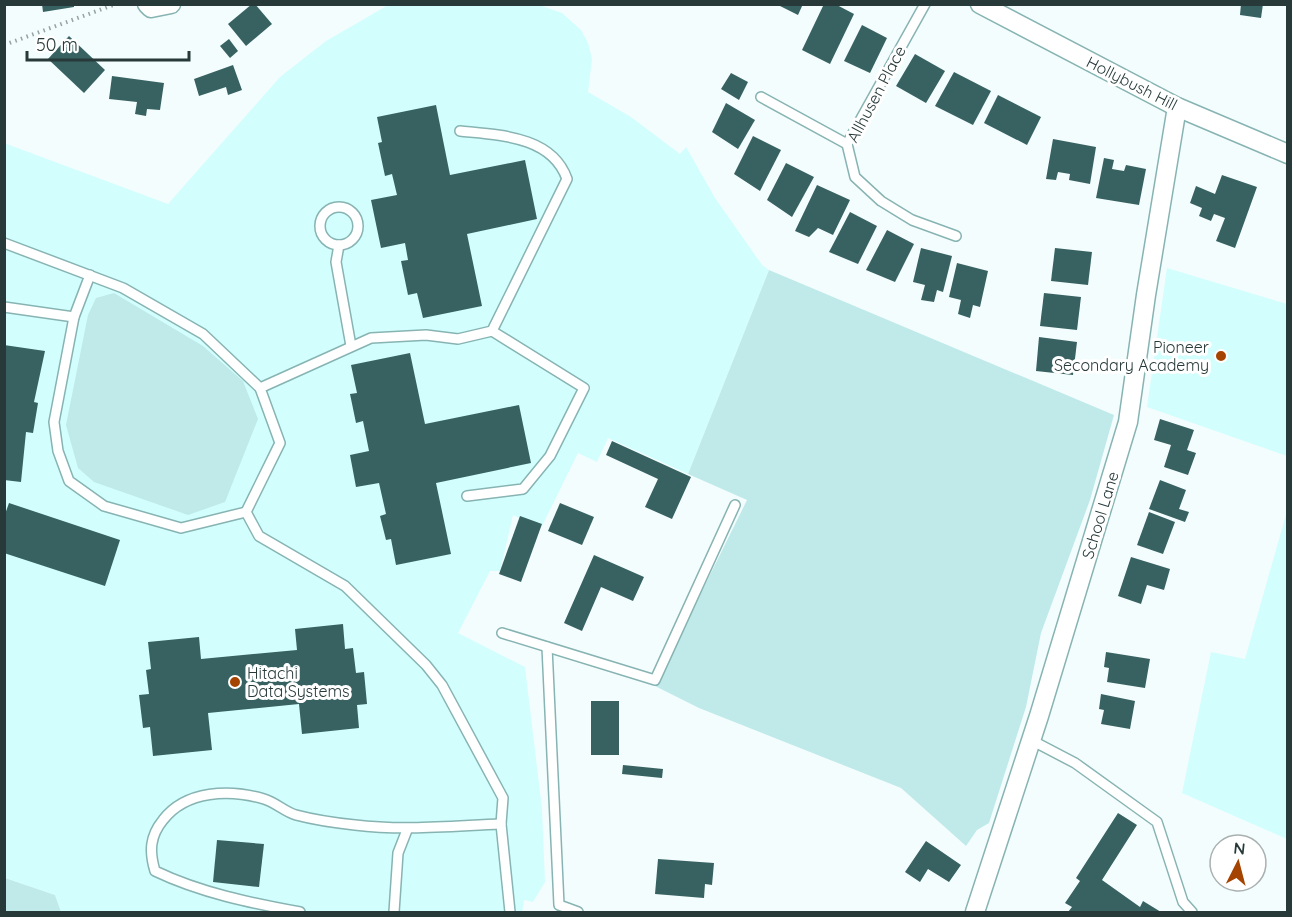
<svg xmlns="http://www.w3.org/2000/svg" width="1292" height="917" viewBox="0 0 1292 917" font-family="Quicksand,sans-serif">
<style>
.built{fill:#d2fefe}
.green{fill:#c0eaea}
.building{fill:#386262}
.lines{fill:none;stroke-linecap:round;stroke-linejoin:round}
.service-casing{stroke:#87b4b3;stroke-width:12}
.minor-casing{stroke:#87b4b3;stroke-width:21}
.path{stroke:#96a3a3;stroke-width:4;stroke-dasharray:1.5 4.5;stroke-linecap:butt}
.service{stroke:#fff;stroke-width:9}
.minor{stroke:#fff;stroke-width:18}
.poi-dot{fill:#a54400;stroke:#fff;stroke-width:2}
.labels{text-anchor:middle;stroke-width:6;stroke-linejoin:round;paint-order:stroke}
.street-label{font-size:16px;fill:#273939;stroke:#fff}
.poi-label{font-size:16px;fill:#273939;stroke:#fff;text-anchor:end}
</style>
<rect width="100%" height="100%" fill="#f4fdfd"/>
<g class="built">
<path d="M390,4l149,1 23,8 19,17 7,13 4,16 -4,33 43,25 49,37 6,-7 29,51 47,67 7,5 -81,204 -80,-36 -11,24 -19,-9 -37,75 -28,-13 -13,56h-10l-32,62 67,34 17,142 3,73 -12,20 -9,-2 -2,12h-461l-6,-17 -50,-17 -1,-735 164,61 112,-127 46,-36z"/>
<path d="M1167,268l120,36v152l-140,-49z"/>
<path d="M1287,511l1,328h-1l-105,-46 29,-141 34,7z"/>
</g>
<g class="green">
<path d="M769,270l345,145 -24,85 -49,133 -15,74 -37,116 -12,7 -11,16 -65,-58 -202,-80 -44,-22 92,-186 -59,-26z"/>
<path d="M114,293l89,53 40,35 15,38 -33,83 -37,13 -94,-33 -16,-14 -12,-43 22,-110 8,-17z"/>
<path d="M5,878l50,17 6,17h-56z"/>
</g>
<g class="building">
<path d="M42,4h32v3l-31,5z"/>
<path d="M252,4h3l17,20 -26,22 -18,-22z"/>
<path d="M776,4h27l-5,11z"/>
<path d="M824,4h11l19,10 -24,50 -28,-14z"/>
<path d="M1241,4h22l-2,14 -21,-3z"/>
<path d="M862,25l25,13 -17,35 -26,-12z"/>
<path d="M69,36l36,34 -21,23 -36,-34z"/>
<path d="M229,39l9,12 -8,7 -10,-12z"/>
<path d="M915,54l30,17 -19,32 -30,-17z"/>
<path d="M233,65l9,25 -14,5 -2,-8 -27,9 -5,-17z"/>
<path d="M954,72l37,19 -18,34 -38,-19z"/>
<path d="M731,73l17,9 -9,18 -18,-11z"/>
<path d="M112,76l52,7 -4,27 -13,-1 -1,7 -11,-2 2,-12 -28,-3z"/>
<path d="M998,95l43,22 -14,28 -43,-22z"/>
<path d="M726,103l29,17 -17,29 -26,-17z"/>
<path d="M436,105l14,70 75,-15 12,59 -70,15 15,72 -59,12 -6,-25 -9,2 -7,-34 7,-1 -3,-17 -24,5 -10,-48 26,-5 -5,-21 -7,2 -7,-33 4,-1 -5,-25z"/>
<path d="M753,136l28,14 -21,41 -26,-17z"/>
<path d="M1053,139l43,8 -6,37 -21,-4 1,-6 -12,-2 -2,8 -10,-1z"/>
<path d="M1104,158l10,2 -2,9 12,2 2,-6 20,4 -7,36 -43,-7z"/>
<path d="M786,163l28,14 -22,40 -25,-17z"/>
<path d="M1222,175l35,12 -22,61 -19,-7 9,-23 -11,-4 -3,7 -12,-5 3,-8 -12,-5 6,-17 19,8z"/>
<path d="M817,185l33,15 -17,35 -15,-7 -9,9 -14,-6z"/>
<path d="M850,212l27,14 -19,38 -29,-12z"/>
<path d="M887,230l27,14 -19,38 -29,-12z"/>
<path d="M921,248l31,8 -9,36 -6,-2 -3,12 -13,-2 4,-15 -12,-3z"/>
<path d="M1055,248l37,4 -4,33 -37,-4z"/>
<path d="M957,263l31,8 -8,36 -7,-2 -3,13 -12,-4 3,-14 -12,-3z"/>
<path d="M1044,293l37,4 -4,33 -37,-4z"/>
<path d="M1039,337l38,5 -4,33 -37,-4z"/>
<path d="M4,345l41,6 -11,51 4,1 -5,30 -7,-1 -5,50 -17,-2z"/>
<path d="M410,353l15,71 94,-19 12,58 -95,20 15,71 -55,11 -5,-26 -5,1 -6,-24 6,-2 -7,-31 -23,4 -6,-32 19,-4 -6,-30 -7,2 -6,-29 7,-1 -6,-28z"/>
<path d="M1160,419l34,11 -7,20 9,3 -8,22 -24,-8 7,-22 -17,-5z"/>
<path d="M612,441l79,36 -19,42 -27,-12 13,-28 -52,-24z"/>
<path d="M1160,480l26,10 -7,19 10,3 -4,10 -36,-13z"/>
<path d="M9,503l111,37 -15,46 -101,-33v-36z"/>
<path d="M560,503l34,14 -12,28 -34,-14z"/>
<path d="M1149,512l26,10 -12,32 -26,-9z"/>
<path d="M520,516l22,8 -21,58 -22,-8z"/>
<path d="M594,555l50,22 -11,24 -32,-14 -19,44 -18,-8z"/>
<path d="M1131,557l39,12 -6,21 -17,-5 -6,19 -23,-8z"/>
<path d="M343,624l2,25 8,-1 3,25 8,-1 3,32 -10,1 2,23 -57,6 -3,-30 -91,9 4,37 -59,6 -3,-29 -7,1 -4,-33 10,-1 -3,-24 5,-1 -3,-27 51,-5 2,22 96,-9 -2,-21z"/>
<path d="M1106,652l44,7 -5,29 -38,-6 2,-14 -5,-1z"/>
<path d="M1101,694l34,7 -5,28 -29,-5 3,-14 -5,-1z"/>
<rect x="591" y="701" width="28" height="54"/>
<path d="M623,765l40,4 -1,9 -40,-4z"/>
<path d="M1118,813l19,12 -35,55 38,27 3,-6 18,11h-93l4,-5 -7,-4 15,-22 -4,-3z"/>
<path d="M217,840l47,4 -5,43 -46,-5z"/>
<path d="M926,841l35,24 -12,17 -21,-13 -8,13 -15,-10z"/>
<path d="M658,859l56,4 -2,22 -7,-1 -1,14 -49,-4z"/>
</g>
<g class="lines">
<g class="service-casing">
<g id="service">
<path d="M925,4l-78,140 8,33 26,24 31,19 44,16"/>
<path d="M761,97l86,47"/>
<path d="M460,131c39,4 92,5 107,48l-75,152 -34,8 -32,-4 -55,3 -111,50 20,55 -34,69 13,24 86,50 81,79 16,20 61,113 -2,26 9,88"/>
<circle cx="339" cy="226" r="19"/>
<path d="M4,243l119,45 80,46 57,54"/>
<path d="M339,245l-3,17 15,84"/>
<path d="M90,275l-16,42 -20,105 4,29 11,30 35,25 77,22 65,-16"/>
<path d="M4,307l70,10"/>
<path d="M467,496l56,-7 27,-33 34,-68 -92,-57"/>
<path d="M502,633l153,47 80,-175"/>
<path d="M547,647l12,258 19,7"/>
<path d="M1031,740l44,23 82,59 26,80 9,10"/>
<path d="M300,912c-49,-9 -99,-19 -145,-41 -6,-20 -5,-35 8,-51 23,-30 67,-31 101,-21 11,3 21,13 32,16 19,5 40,8 59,10 49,6 97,1 146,-1"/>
<path d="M394,912l4,-59 9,-23"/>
</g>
</g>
<g class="minor-casing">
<g id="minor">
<path d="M147,4l4,4 20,-4"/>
<path d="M980,4l197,103 111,47"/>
<path d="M975,912l64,-196 89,-294 18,-127 31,-188"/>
</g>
</g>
<path class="path" d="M4,45l112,-41"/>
<use href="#service" class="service"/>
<use href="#minor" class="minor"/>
</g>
<g class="poi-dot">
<circle cx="1221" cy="356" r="6"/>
<circle cx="235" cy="682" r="6"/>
</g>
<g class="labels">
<g class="street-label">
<text transform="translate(1132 83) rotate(27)" y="6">Hollybush Hill</text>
<text transform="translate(876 94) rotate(-62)" y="6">Allhusen Place</text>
<text transform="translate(1100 515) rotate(-73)" y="6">School Lane</text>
</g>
<g class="poi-label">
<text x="1209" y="353">Pioneer<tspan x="1209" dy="18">Secondary Academy</tspan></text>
<text x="247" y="679" text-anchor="start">Hitachi<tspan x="247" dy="18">Data Systems</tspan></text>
</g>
</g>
<rect width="1292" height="917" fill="none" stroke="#273939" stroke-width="12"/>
<g transform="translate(1238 863) rotate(6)"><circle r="28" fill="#ffffff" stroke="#a9b0b0" stroke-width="1.5"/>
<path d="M0-4.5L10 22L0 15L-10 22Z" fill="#a54400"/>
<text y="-9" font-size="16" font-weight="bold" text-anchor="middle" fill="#273939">N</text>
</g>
<path d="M27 51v9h162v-9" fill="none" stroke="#273939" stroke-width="3"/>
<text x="36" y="51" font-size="18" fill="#273939" stroke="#ffffff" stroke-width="4.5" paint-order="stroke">50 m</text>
</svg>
